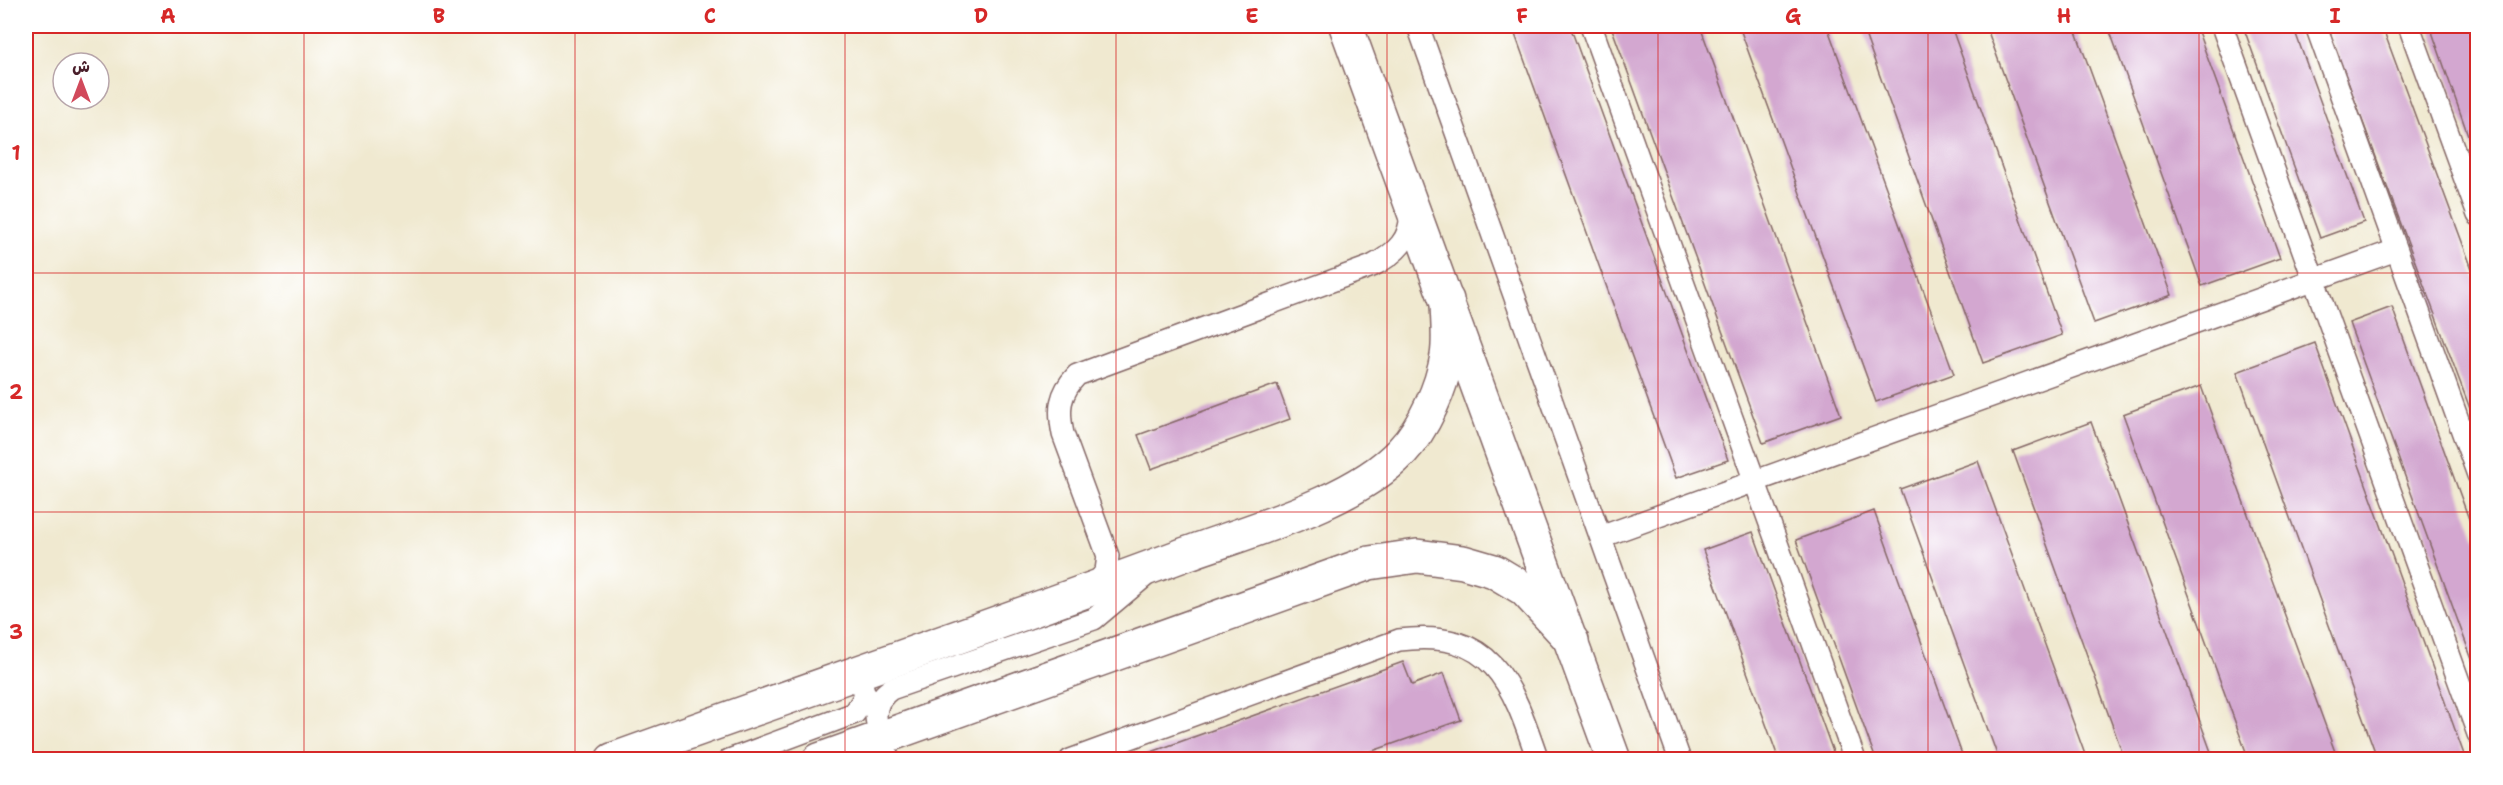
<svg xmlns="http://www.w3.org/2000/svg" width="2503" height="785" viewBox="0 0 2503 785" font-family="'Shantell Sans','Playpen Sans Arabic',sans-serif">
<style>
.building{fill:#d3a7d0}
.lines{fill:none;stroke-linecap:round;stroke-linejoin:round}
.lane-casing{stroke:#846665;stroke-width:24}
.street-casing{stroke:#846665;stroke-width:36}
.lane{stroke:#fff;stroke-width:21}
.street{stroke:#fff;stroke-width:33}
.grid{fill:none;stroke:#d62828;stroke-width:1.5;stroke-opacity:0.55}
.neatline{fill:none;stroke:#d62828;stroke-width:2}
.grid-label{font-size:20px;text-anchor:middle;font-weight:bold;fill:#d62828}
</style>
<rect width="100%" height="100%" fill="#fff"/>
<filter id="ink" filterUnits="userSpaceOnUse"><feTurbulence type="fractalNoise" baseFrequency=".0167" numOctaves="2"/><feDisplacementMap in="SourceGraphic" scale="12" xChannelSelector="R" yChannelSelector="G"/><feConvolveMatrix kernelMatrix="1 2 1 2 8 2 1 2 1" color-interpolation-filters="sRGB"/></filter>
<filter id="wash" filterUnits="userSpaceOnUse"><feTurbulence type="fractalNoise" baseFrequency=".008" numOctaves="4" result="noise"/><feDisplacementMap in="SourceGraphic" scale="24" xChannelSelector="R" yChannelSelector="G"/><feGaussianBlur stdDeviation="1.35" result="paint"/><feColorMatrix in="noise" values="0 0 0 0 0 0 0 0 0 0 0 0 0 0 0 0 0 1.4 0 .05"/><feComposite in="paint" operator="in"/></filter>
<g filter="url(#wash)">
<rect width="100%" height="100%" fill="#f0e9d0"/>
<g id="blocks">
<g class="building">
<path d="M1512,26h58l158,434 -52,18z"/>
<path d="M1611,26h89l141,389 -78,28z"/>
<path d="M1739,26h88l127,348 -78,28z"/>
<path d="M1862,26h89l111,309 -79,28z"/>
<path d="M1986,26h88l98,269 -78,28z"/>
<path d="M2108,26h88l84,232 -78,28z"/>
<path d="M2243,26h50l71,196 -44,16z"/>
<path d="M2327,26h55l96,259v145z"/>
<path d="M2430,26h48v135h-1z"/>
<path d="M2392,307l86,237v132l-129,-353z"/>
<path d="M2315,343l151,417h-88l-141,-388z"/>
<path d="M1277,384l13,35 -139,50 -13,-34z"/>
<path d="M2201,386l137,374h-89l-126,-346z"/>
<path d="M2091,422l123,338h-89l-112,-309z"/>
<path d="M1978,461l109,299h-88l-99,-271z"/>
<path d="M1874,511l90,249h-88l-80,-220z"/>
<path d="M1753,532l83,228h-57l-76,-210z"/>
<path d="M1403,662l9,23 32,-12 17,47 -114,40h-218z"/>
</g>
</g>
</g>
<g filter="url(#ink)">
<use href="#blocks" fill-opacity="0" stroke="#846665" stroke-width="1.5"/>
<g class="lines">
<g class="lane-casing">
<g id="lane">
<path d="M1418,26l262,734"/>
<path d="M1591,26l264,734"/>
<path d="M2222,26l256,708"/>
<path d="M2316,26l162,449"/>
<path d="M2409,26l69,189"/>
<path d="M1603,536l793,-286"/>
<path d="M1093,588l13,-17 2,-15 -45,-122c-5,-25 -4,-40 14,-59l295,-109c23,-12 41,-27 38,-56"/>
<path d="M729,760l126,-47 10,-18 -7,-24"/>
<path d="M889,760c-9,-26 -25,-53 2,-71l203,-70 50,-42"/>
<path d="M1070,760l329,-120c95,-12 113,44 139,120"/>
</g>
</g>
<g class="street-casing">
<g id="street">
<path d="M1346,26l268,734"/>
<path d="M612,760c191,-69 382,-134 571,-205 65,-24 173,-53 219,-104 22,-23 40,-64 45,-95 3,-18 0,-39 0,-56"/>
<path d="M819,760l550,-197 48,-7 46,6 31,9 30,18 48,52"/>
</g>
</g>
<use href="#lane" class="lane"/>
<use href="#street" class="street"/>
</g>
</g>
<path class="grid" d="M304,26v734M575,26v734M845,26v734M1116,26v734M1387,26v734M1658,26v734M1928,26v734M2199,26v734M26,273h2452M26,512h2452"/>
<rect width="2503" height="785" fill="none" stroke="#fff" stroke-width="66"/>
<g transform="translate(81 81)"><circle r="28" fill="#ffffff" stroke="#b7a5aa" stroke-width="1.5"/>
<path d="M0-4.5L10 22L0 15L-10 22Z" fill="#d1495b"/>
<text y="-9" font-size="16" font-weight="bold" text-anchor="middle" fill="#4a1f2b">ش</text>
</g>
<rect x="33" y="33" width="2437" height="719" class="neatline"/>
<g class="grid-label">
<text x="168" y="23">A</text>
<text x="439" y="23">B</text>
<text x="710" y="23">C</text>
<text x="981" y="23">D</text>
<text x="1252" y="23">E</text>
<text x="1522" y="23">F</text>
<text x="1793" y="23">G</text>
<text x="2064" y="23">H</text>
<text x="2335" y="23">I</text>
<text x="16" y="160">1</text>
<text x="16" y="399">2</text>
<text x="16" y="639">3</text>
</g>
</svg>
